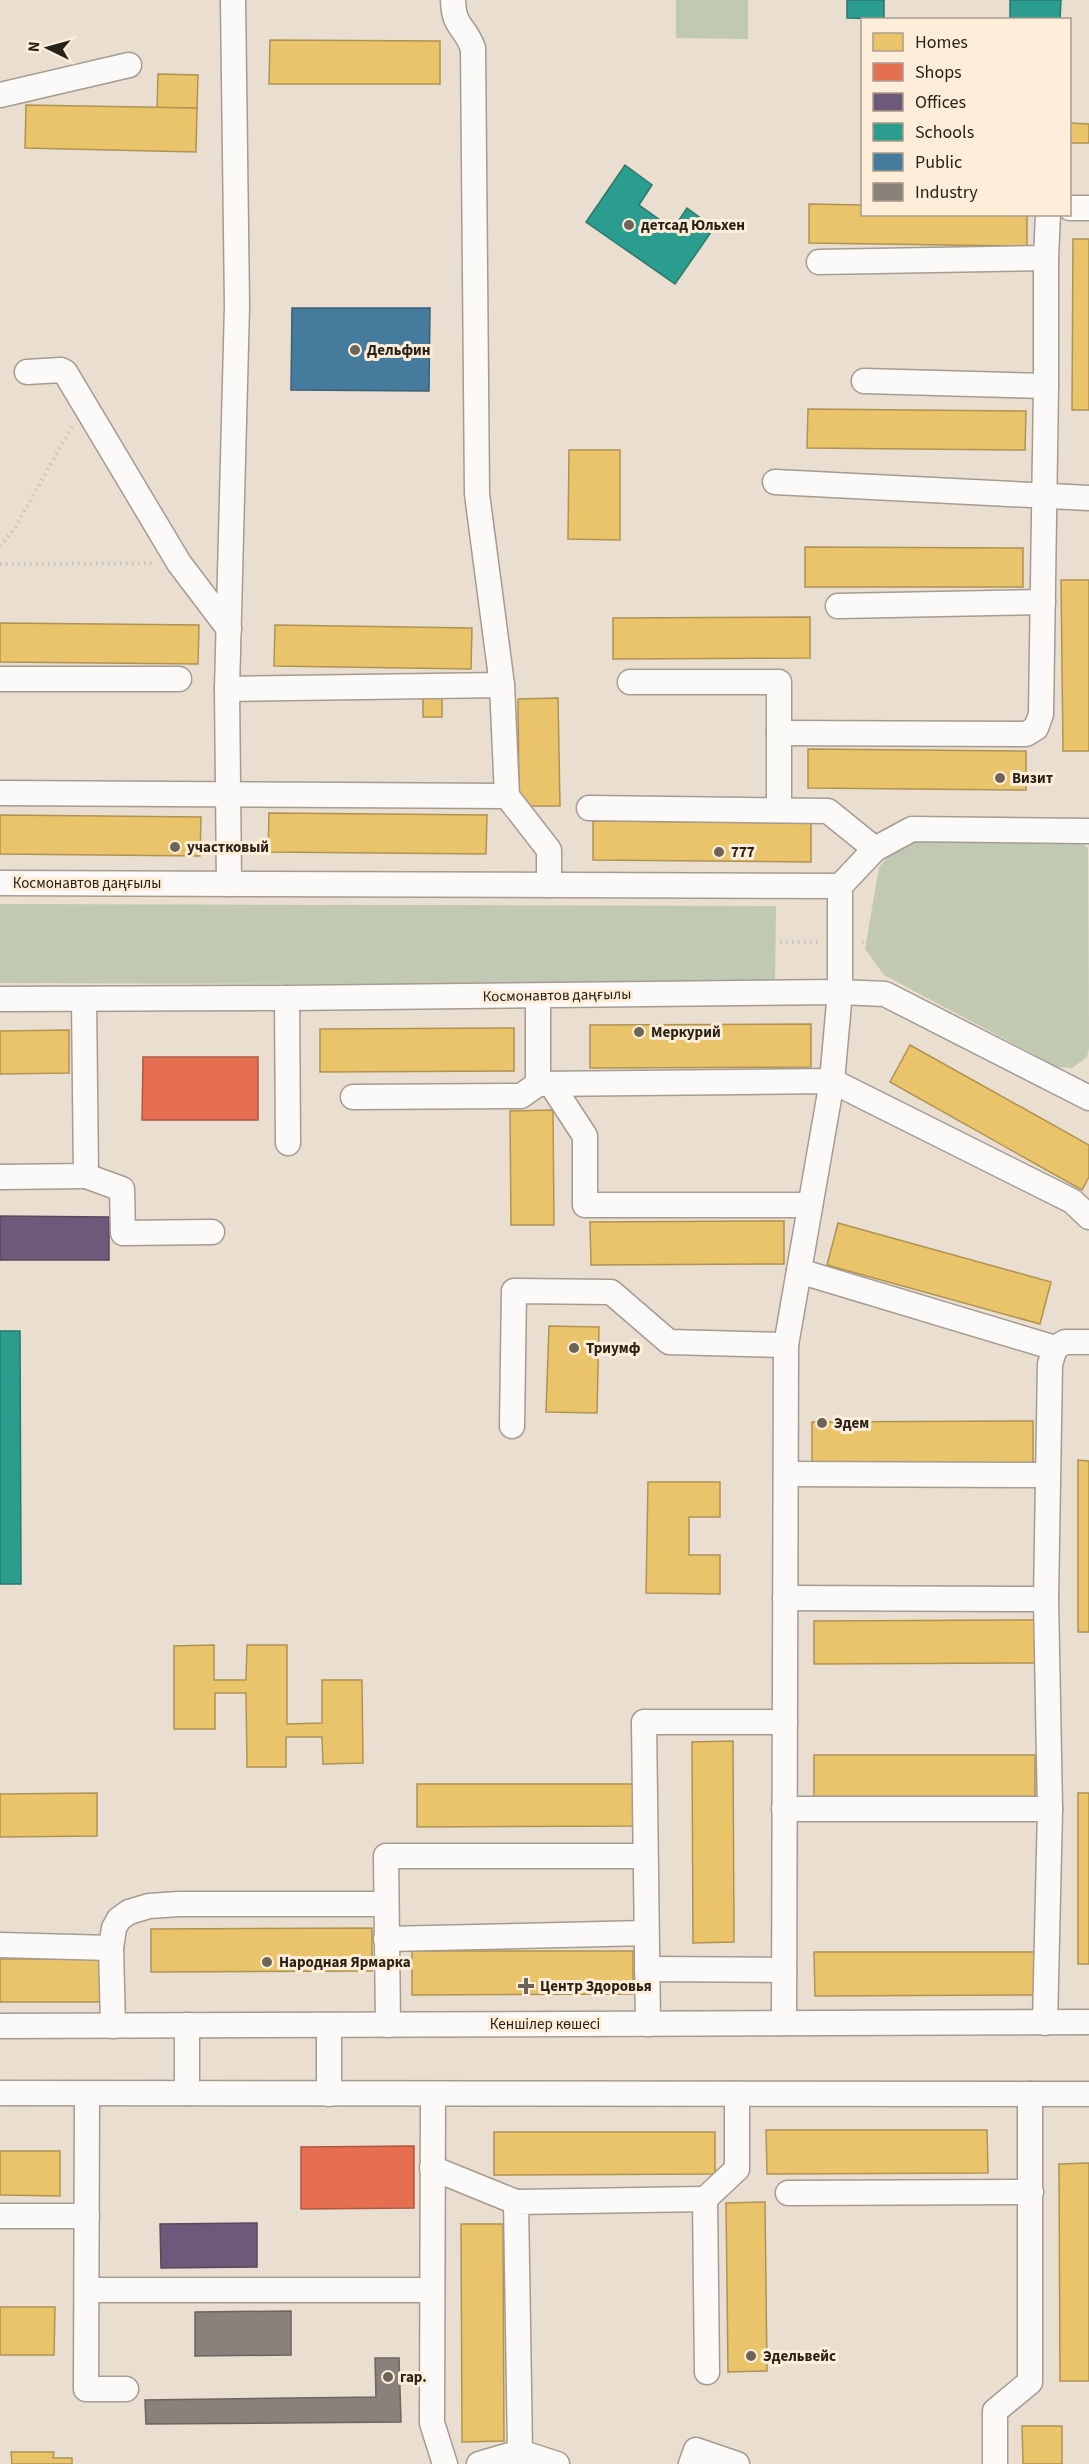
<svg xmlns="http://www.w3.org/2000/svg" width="1089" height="2464" viewBox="0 0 1089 2464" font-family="'Source Sans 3',sans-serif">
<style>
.green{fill:#c2c9b2}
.homes{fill:#e9c46a;stroke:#af9351;stroke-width:1.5}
.shops{fill:#e76f51;stroke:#ae5840;stroke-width:1.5}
.offices{fill:#6d597a;stroke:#59485d;stroke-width:1.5}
.schools{fill:#2a9d8f;stroke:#2a786b;stroke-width:1.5}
.public{fill:#457b9d;stroke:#3d6075;stroke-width:1.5}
.industry{fill:#8a817c;stroke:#6d645e;stroke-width:1.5}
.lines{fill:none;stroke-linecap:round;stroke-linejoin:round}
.minor-casing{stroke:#a59b91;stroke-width:27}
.path{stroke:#c7c3be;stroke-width:4;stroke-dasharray:1.5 4.5;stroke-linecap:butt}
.minor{stroke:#fcfaf8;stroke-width:24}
.poi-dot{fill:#6d6458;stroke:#feedd8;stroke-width:2}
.labels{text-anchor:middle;stroke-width:6;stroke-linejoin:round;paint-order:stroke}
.poi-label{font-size:15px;font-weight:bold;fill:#292218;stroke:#feedd8;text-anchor:start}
.street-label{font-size:15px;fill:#292218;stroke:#feedd8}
</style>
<rect width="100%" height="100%" fill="#eaded0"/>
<g class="green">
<path d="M676,0h72v39l-72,-1z"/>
<path d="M1073,837l15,11 1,200 -2,9 -15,11 -15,-1 -173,-92 -19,-26 14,-82 18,-20 23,-7z"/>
<path d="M0,904l776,2 -1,79 -775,-2z"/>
</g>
<g class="homes">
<path d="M270,40l170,1v43h-171z"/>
<path d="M158,74l40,1 -1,33h-40z"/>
<path d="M26,105l171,3 -1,44 -171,-4z"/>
<path d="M1070,123l19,1v19h-19z"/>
<path d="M809,204l53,1v9h165v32l-218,-3z"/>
<path d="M1073,239h16v171h-17z"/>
<path d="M808,409l218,2 -1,39 -218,-2z"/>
<path d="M569,450h51v90l-52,-1z"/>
<path d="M805,547l218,1v39h-218z"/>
<path d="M1061,580h28v171h-26z"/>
<path d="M810,617v41l-197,1v-41z"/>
<path d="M0,623l199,2 -1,39 -198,-2z"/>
<path d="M275,625l197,3 -1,41 -197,-3z"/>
<rect x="423" y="697" width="19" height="20"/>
<path d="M558,698l2,108h-41l-1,-107z"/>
<path d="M808,749l218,2v39l-218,-2z"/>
<path d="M269,813l218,2 -1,39 -218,-2z"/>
<path d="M0,815l201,2 -1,39 -200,-2z"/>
<path d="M593,821l218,2v39l-218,-2z"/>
<path d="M811,1024v43l-221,1v-43z"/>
<path d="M514,1028v43l-194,1v-43z"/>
<path d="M69,1030v43l-69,1v-43z"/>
<path d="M910,1045l179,100v32l-7,13 -192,-108z"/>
<path d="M553,1110l1,115h-43l-1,-114z"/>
<path d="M784,1221v43l-193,1 -1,-43z"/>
<path d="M838,1223l213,59 -11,42 -213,-59z"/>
<path d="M549,1326l50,1 -2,86 -51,-1z"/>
<path d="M1033,1421v43l-221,1v-43z"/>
<path d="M1078,1460l11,1v171h-11z"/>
<path d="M648,1482h72v35h-31v38h31v39l-74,-1z"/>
<path d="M1035,1620v43l-221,1v-43z"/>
<path d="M214,1645v35h32l1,-35h40v79l35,-1v-43h40l1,83 -40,1 -1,-27h-36v30h-39l-1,-74h-31v36h-41v-83z"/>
<path d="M733,1741l1,201 -41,1 -1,-201z"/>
<path d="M814,1755h221v42l-221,1z"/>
<path d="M417,1784h221l1,42 -222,1z"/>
<path d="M97,1793v43l-97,1v-43z"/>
<rect x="1078" y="1793" width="11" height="171"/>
<path d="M372,1928v43l-221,1v-43z"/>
<path d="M412,1951h221v43l-221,1z"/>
<path d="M814,1952h221l1,43 -221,1z"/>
<path d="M0,1959h102l1,43h-103z"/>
<path d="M766,2130h221l1,43 -221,1z"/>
<path d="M494,2132h221v42l-221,1z"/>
<path d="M0,2151h60v45l-60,-1z"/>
<path d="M1089,2163v218h-29l-1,-217z"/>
<path d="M765,2202l2,169 -39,1 -2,-169z"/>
<path d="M461,2224h42l1,217 -42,1z"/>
<path d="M0,2307h55l-1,48h-54z"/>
<path d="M1022,2426h40v38h-39z"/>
<path d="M11,2452h43l-1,6h19v6h-60z"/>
</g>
<g class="shops">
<path d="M143,1057h115v63h-116z"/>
<path d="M414,2146v62l-113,1v-62z"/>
</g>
<g class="offices">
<path d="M0,1216l109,1v43h-109z"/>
<path d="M257,2223v44l-96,1 -1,-44z"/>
</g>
<g class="schools">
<path d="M847,0h37v19l-37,-1z"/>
<path d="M1010,0h51l-1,20h-50z"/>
<path d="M625,165l27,20 -13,20 34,24 14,-21 27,20 -39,56 -89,-62z"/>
<path d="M0,1331h20l1,253h-21z"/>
</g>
<path class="public" d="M292,308h138l-1,83 -138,-1z"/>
<g class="industry">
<path d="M291,2311v44l-96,1v-44z"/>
<path d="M375,2358h24l2,64 -255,2 -1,-24 231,-3z"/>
</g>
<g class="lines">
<g class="minor-casing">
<g id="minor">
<path d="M453,0c1,29 11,24 20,48l4,446 25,191"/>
<path d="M0,95l129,-30"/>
<path d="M1070,208h19"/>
<path d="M819,262l227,-4"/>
<path d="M27,372l34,-2 4,2 114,191 50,66"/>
<path d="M864,381l182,5v-128l2,-44"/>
<path d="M775,482l314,16"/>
<path d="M838,606l205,-4"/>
<path d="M0,679h179"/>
<path d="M630,682h149v128"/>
<path d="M227,689l275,-4 5,111 42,54v35"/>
<path d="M779,733l247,1 10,-6 5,-14 5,-328"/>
<path d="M0,793l507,3"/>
<path d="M589,808l239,3 47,38"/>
<path d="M0,883l840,3 35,-37 37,-20 177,2"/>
<path d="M229,884l-2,-195 10,-383 -4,-306"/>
<path d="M538,996v88"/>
<path d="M287,998l1,145"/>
<path d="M0,999l287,-1 553,-6 45,2 204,104"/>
<path d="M551,1084l34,52v69h225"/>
<path d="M353,1097l168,-1 17,-12 294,-3 240,120 17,16"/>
<path d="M86,1176l36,13 1,44 89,-1"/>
<path d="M0,1177l86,-1 -2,-176"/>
<path d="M799,1271l256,77"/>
<path d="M512,1426l2,-135 97,1 58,50 117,3"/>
<path d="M786,1474l260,1"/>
<path d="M785,1598l261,1"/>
<path d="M784,1809h266"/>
<path d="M386,1939l260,-6"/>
<path d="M0,1945l111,3"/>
<path d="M647,1969l137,1"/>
<path d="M784,2023l2,-678 46,-264 8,-89v-106"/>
<path d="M1045,2023l5,-214 -4,-210 4,-235 5,-16 10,-6h24"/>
<path d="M648,2024l-4,-302h141"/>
<path d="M329,2025v69"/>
<path d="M388,2025l-2,-169h259"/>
<path d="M0,2026l1089,-4"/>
<path d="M113,2026l-2,-78 3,-20 5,-9 10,-7 20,-6 30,-2h207"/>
<path d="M0,2093l1089,1"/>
<path d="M187,2093v-68"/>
<path d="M87,2094l-1,295h40"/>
<path d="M433,2094l-1,329 13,41"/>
<path d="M432,2168l84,34"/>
<path d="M788,2193l243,-1"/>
<path d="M705,2199l32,-30v-75"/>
<path d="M0,2216h87"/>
<path d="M87,2290h344"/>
<path d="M479,2464l41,-12"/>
<path d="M557,2464l-37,-12 -4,-250 189,-3 2,173"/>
<path d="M691,2464l5,-14 41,14"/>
<path d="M995,2464v-53l35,-29v-288"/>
</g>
</g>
<g class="path">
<path d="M0,546l15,-18 57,-102"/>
<path d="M0,564l155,-1"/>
<path d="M862,942h227"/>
<path d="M0,944l818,-2"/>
</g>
<use href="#minor" class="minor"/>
</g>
<g class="poi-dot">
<circle cx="629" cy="225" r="6"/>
<circle cx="355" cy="350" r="6"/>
<circle cx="1000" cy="778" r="6"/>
<circle cx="175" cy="847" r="6"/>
<circle cx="719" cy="852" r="6"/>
<circle cx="639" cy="1032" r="6"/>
<circle cx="574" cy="1348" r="6"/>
<circle cx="822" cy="1423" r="6"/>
<circle cx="267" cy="1962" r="6"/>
<path d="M523 1977h6v6h6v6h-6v6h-6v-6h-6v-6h6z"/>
<circle cx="751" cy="2356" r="6"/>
<circle cx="388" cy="2377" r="6"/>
</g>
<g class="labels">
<g class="poi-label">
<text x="641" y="230">детсад Юльхен</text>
<text x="367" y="355">Дельфин</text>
<text x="1012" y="783">Визит</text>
<text x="187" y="852">участковый</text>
<text x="731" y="857">777</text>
<text x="651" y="1037">Меркурий</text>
<text x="586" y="1353">Триумф</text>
<text x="834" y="1428">Эдем</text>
<text x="279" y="1967">Народная Ярмарка</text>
<text x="540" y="1991">Центр Здоровья</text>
<text x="763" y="2361">Эдельвейс</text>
<text x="400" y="2382">гар.</text>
</g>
<g class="street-label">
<text x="87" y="888">Космонавтов даңғылы</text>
<text transform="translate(557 995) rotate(-1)" y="5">Космонавтов даңғылы</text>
<text x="545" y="2029">Кеншілер көшесі</text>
</g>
</g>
<rect x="861" y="18" width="210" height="198" fill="#feedd8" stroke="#a99c8b" stroke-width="1.5"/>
<rect x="873" y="33" width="30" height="18" fill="#e9c46a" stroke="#a99c8b" stroke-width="1.5"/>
<text x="915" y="48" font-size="18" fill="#292218">Homes</text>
<rect x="873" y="63" width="30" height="18" fill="#e76f51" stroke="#a99c8b" stroke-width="1.5"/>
<text x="915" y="78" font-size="18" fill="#292218">Shops</text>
<rect x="873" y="93" width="30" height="18" fill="#6d597a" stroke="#a99c8b" stroke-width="1.5"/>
<text x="915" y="108" font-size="18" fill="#292218">Offices</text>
<rect x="873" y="123" width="30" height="18" fill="#2a9d8f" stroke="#a99c8b" stroke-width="1.5"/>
<text x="915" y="138" font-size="18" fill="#292218">Schools</text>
<rect x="873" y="153" width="30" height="18" fill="#457b9d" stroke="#a99c8b" stroke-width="1.5"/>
<text x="915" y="168" font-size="18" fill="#292218">Public</text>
<rect x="873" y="183" width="30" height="18" fill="#8a817c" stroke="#a99c8b" stroke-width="1.5"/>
<text x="915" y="198" font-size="18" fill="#292218">Industry</text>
<g transform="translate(48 48) rotate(275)" stroke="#feedd8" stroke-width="4.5" paint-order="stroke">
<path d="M0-4.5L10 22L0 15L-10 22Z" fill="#292218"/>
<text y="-9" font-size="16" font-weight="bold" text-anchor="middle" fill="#292218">N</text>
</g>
</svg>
